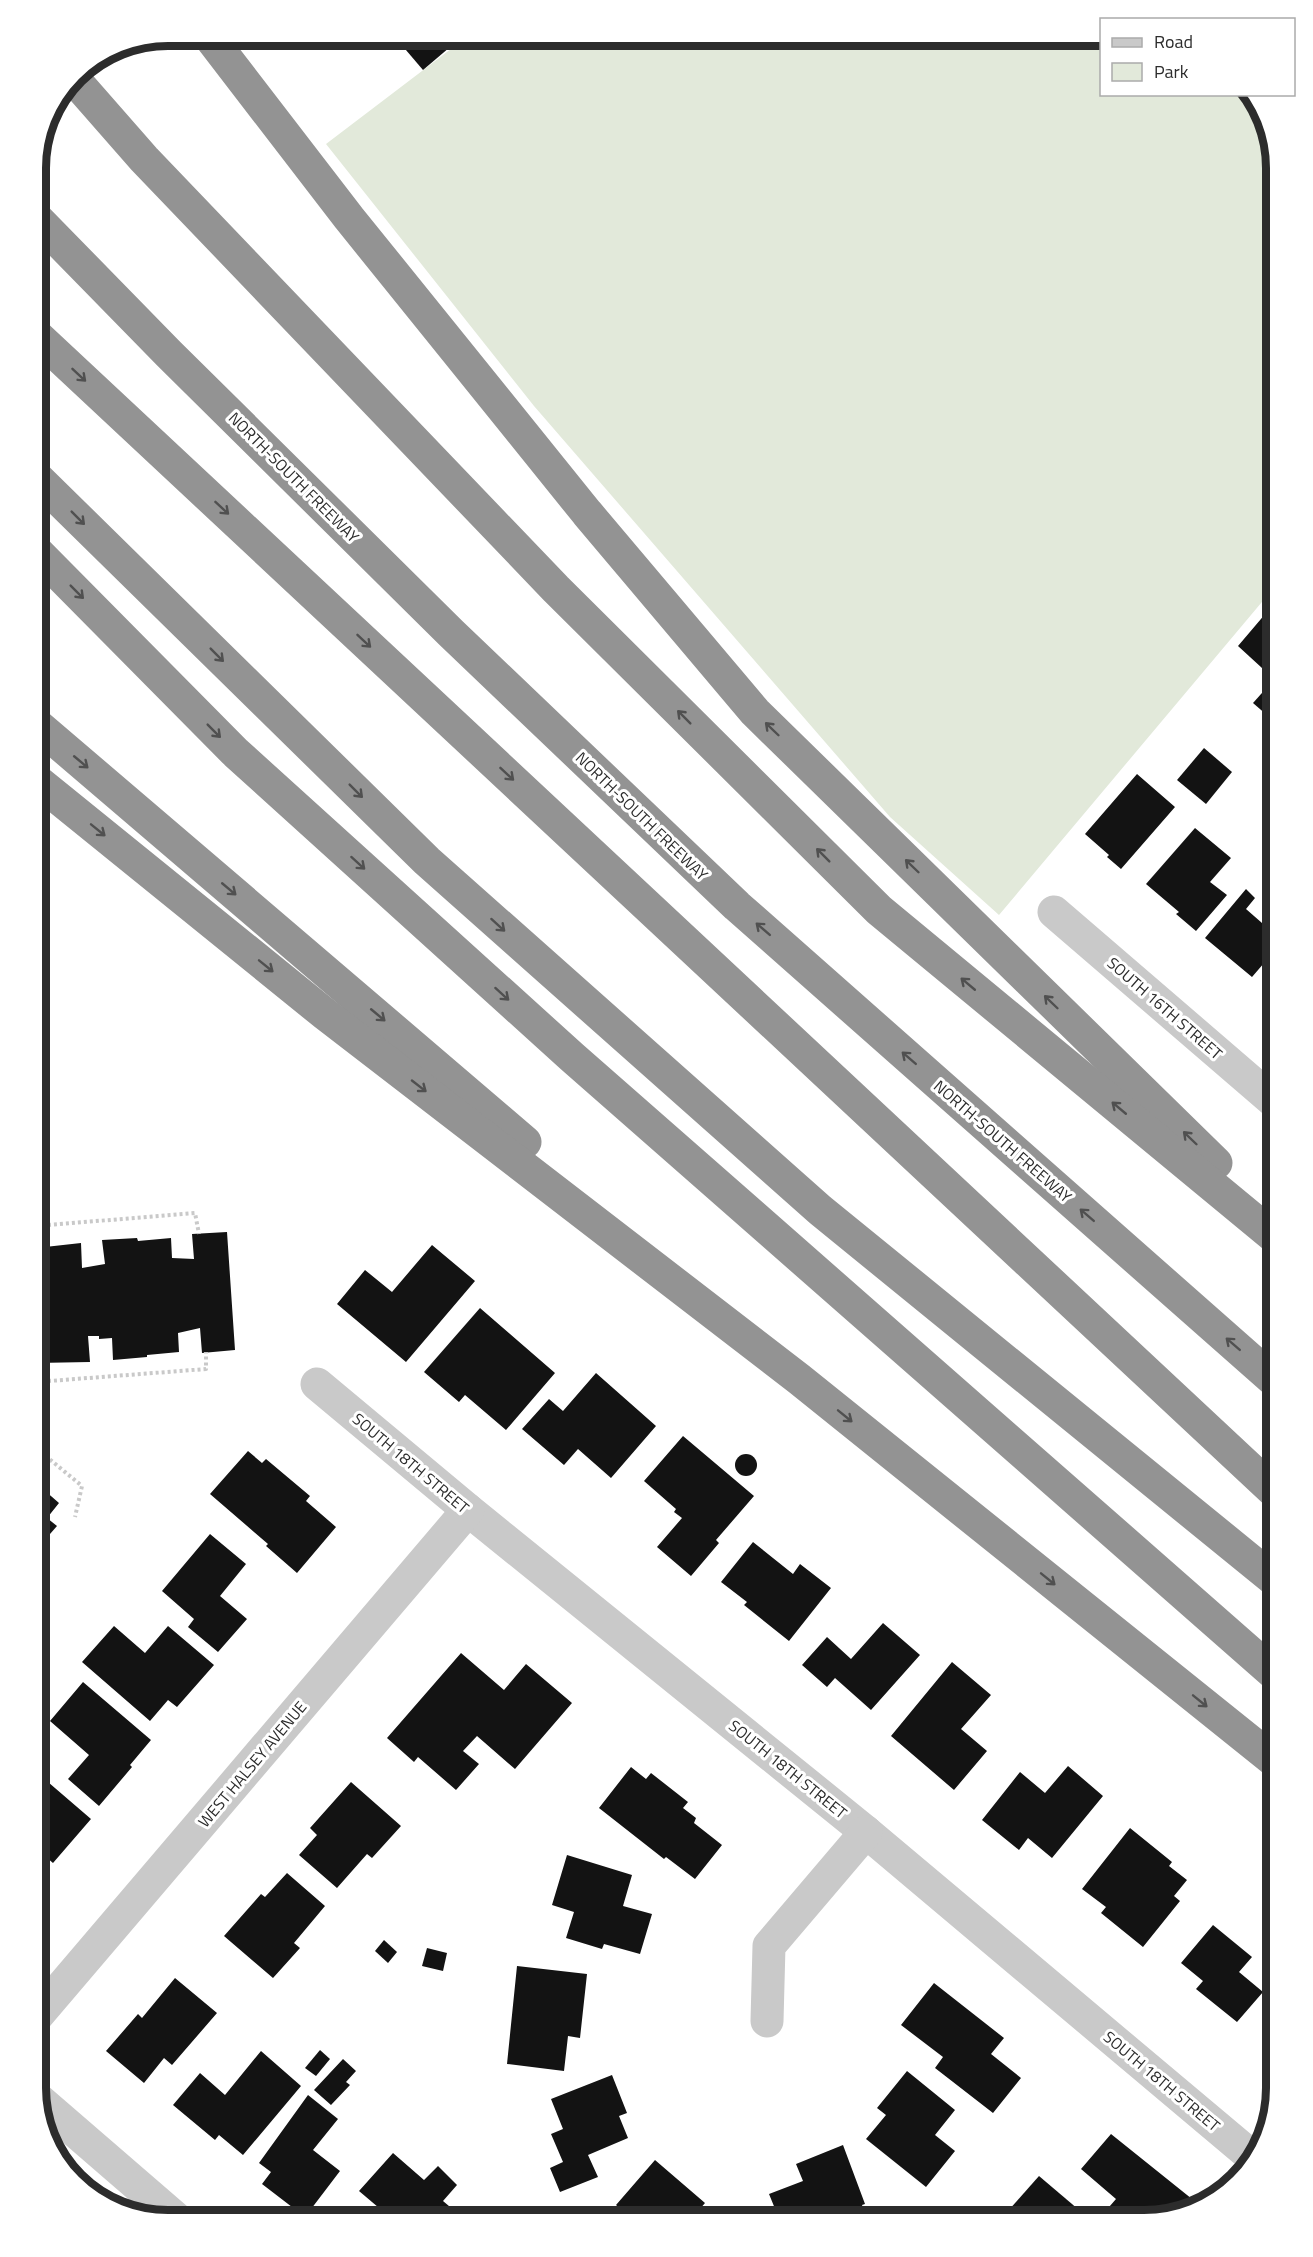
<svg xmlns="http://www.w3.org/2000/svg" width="1313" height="2257" viewBox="0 0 1313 2257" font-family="'Titillium Web',sans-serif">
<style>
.green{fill:#e2e9da}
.building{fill:#131313}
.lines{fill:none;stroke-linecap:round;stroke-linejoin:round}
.path{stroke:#c9c9c9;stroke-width:4;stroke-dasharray:3 3;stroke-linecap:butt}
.minor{stroke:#c9c9c9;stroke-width:33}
.highway{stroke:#939393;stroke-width:33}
.oneway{stroke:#505050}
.labels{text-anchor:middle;stroke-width:6;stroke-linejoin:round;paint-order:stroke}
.street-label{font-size:16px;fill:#2c2c2c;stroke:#fff}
.rim{fill:none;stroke:#2c2c2c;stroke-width:8}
</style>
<rect width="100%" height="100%" fill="#fff"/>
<path class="green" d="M468,36h633l1,58 148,1 13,15 14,59v415l-278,331 -109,-98 -356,-411 -208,-262z"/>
<g class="building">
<path d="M394,36h69l-40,34z"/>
<path d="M1277,600v54l-2,-2 -13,16 -24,-22z"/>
<path d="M1277,676v43l-2,3 -22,-19z"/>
<path d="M1204,748l28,24 -26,32 -29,-24z"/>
<path d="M1137,774l38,33 -54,62 -14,-12 2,-2 -24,-21z"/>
<path d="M1195,828l36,30 -21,24 17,13 -31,36 -20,-17 3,-2 -33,-28z"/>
<path d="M1246,889l9,9 -9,11 31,27v12l-25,29 -47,-39z"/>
<path d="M1277,974v27l-13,-12z"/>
<path d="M227,1232l8,118 -33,3 -2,-25 -22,5 1,19 -32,3v2l-34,3 -1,-22 -13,1v-3h-11l2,26 -54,1v-115l45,-5 1,25 23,-4 -3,-24 35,-2 1,3 33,-3 1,20 22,1 -2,-25z"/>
<path d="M432,1245l43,36 -69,81 -69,-58 28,-34 27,22z"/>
<path d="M480,1308l75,65 -49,57 -41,-35 -6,7 -35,-30z"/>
<path d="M596,1373l60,53 -45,52 -33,-29 -14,16 -42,-36 27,-30 14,12z"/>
<path d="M683,1436l71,60 -38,44 3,3 -28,33 -34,-29 25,-29 -8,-6 2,-3 -32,-28z"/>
<path d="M248,1451l14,12 4,-4 44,37 -4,5 30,26 -39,46 -31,-27 2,-2 -58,-50z"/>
<circle cx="746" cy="1465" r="11"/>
<path d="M36,1483l23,20 -12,15 10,8 -21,24z"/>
<path d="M210,1534l36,30 -26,32 27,23 -29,33 -30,-25 6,-8 -32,-28z"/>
<path d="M753,1542l40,32 7,-10 31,24 -42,53 -45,-36 3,-3 -26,-20z"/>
<path d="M883,1623l37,32 -49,55 -36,-32 -8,9 -25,-22 25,-28 24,22z"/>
<path d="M114,1626l31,27 23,-27 46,39 -37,42 -9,-7 -18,21 -68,-59z"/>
<path d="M461,1653l43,37 22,-26 46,39 -57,66 -38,-33 -14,15 16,13 -23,26 -38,-33 -4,5 -27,-24z"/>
<path d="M952,1662l39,33 -30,34 26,22 -33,39 -63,-54z"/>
<path d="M83,1682l68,58 -21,25 2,2 -33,39 -31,-27 21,-24 -39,-34z"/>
<path d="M1068,1766l35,30 -51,62 -24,-20 -9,12 -37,-30 38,-48 25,21z"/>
<path d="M631,1767l15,12 5,-6 37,29 -5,6 13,10 -2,5 28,22 -27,34 -29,-22 -2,2 -65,-51z"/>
<path d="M41,1776l50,43 -38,44 -7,-6 -10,12v-87z"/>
<path d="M351,1782l50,44 -29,32 -5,-4 -30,34 -38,-33 18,-20 -7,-7z"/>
<path d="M1130,1828l42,34 -3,4 18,14 -13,16 6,5 -37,46 -42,-34 5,-6 -24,-18z"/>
<path d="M567,1855l65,20 -9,31 29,8 -12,40 -36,-10 -2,5 -36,-11 8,-26 -22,-7z"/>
<path d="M287,1873l38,33 -31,37 6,5 -27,30 -49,-42 37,-42 4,3z"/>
<path d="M1213,1925l39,32 -13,15 24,20 -26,30 -41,-33 7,-8 -22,-18z"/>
<path d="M384,1940l13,12 -9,11 -13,-12z"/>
<path d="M427,1948l20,5 -4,18 -21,-5z"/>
<path d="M517,1966l70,8 -7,64 -12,-2 -4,35 -57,-7z"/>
<path d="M175,1978l42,35 -45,52 -8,-7 -20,25 -38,-32 32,-37 4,4z"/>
<path d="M934,1983l70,55 -13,16 30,24 -28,35 -58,-45 8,-11 -42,-32z"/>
<path d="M320,2050l10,9 -14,17 -11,-8z"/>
<path d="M261,2051l40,35 -58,69 -24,-20 -4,5 -42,-35 27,-32 25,22z"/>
<path d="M343,2059l13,12 -10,11 4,3 -19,20 -17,-15z"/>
<path d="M907,2071l48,39 -20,25 20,16 -29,36 -60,-48 20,-24 -9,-7z"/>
<path d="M612,2075l15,38 -8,3 9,22 -40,17 10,22 -38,15 -10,-24 13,-6 -12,-28 12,-5 -12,-30z"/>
<path d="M308,2095l30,24 -25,31 27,21 -35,46 -43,-33 9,-12 -12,-9z"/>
<path d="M1111,2134l81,65 -11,14 -37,8h-3l-5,-4 -3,4h-21l-9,-7 13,-15 -35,-30z"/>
<path d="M843,2145l22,59 -3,1 6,16h-88l-11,-27 34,-13 -7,-17z"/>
<path d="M393,2153l31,27 14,-14 19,19 -14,16 13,11 -8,9h-70l7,-8 -26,-22z"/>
<path d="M655,2160l50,43 -6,7 13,11h-78l-18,-16z"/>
<path d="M1039,2176l53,45h-75l-10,-9z"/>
</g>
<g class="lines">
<g class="path">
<path d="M36,1226l159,-13 4,21"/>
<path d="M36,1382l170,-13v-17"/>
<path d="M36,1448l46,38 -7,31"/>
</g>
<g class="minor">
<path d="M1054,912l223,192"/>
<path d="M317,1384l151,126 398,322 390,328"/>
<path d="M36,2017l432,-507"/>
<path d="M767,2021l2,-75 97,-114"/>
<path d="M39,2100l140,121"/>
</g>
<g class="highway">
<path d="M209,36l140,182 238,295 168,199 461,451"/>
<path d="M73,78l71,81 412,430 323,321 398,329"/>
<path d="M36,218l133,136 282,279 286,273 540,477"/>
<path d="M36,335l1241,1159"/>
<path d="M36,477l391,384 393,349 457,372"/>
<path d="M36,551l200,202 336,304 705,619"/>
<path d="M36,724l489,418"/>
<path d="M36,780l289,234 474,365 478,384"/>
</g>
</g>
<defs><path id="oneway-shaft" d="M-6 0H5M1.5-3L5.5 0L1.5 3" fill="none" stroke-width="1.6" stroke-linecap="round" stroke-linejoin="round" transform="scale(1.5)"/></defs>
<g class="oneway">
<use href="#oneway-shaft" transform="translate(79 375) rotate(43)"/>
<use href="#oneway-shaft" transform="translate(222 508) rotate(43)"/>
<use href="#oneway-shaft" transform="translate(78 518) rotate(45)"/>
<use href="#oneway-shaft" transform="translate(77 592) rotate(45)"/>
<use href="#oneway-shaft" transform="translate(364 641) rotate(43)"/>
<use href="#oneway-shaft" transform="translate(217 655) rotate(45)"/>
<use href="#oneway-shaft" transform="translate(684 717) rotate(-135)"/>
<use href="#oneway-shaft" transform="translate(772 729) rotate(-136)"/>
<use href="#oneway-shaft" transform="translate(214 731) rotate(45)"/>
<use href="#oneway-shaft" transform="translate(81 762) rotate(40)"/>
<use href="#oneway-shaft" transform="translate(507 774) rotate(43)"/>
<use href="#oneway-shaft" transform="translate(356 791) rotate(45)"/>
<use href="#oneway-shaft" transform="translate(98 830) rotate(39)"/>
<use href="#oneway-shaft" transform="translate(823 855) rotate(-135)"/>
<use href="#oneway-shaft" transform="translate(358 863) rotate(42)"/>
<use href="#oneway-shaft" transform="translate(912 866) rotate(-136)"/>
<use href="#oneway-shaft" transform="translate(229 889) rotate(40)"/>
<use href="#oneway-shaft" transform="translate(498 925) rotate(42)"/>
<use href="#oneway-shaft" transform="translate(763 929) rotate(-139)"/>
<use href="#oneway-shaft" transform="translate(266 966) rotate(39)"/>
<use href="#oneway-shaft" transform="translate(968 984) rotate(-140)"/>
<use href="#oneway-shaft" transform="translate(502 994) rotate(42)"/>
<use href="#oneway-shaft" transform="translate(1051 1002) rotate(-136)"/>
<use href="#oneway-shaft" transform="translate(378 1015) rotate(40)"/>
<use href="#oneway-shaft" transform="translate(909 1058) rotate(-139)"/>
<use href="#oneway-shaft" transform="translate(419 1086) rotate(38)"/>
<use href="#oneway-shaft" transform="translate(1119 1108) rotate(-140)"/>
<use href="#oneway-shaft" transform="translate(1190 1138) rotate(-136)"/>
<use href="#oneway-shaft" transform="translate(1087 1215) rotate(-139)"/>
<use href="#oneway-shaft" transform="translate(1233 1344) rotate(-139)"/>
<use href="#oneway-shaft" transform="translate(845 1416) rotate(39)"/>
<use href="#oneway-shaft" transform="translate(1048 1579) rotate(39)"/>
<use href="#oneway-shaft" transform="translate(1200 1701) rotate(39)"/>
</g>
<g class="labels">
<g class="street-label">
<text transform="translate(294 477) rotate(45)" y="6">NORTH-SOUTH FREEWAY</text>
<text transform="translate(642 816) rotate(44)" y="6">NORTH-SOUTH FREEWAY</text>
<text transform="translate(1165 1008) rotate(41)" y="6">SOUTH 16TH STREET</text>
<text transform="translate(1003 1141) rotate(41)" y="6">NORTH-SOUTH FREEWAY</text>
<text transform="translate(411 1463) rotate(40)" y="6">SOUTH 18TH STREET</text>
<text transform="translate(252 1764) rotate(-50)" y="6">WEST HALSEY AVENUE</text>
<text transform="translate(788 1769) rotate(39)" y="6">SOUTH 18TH STREET</text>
<text transform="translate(1162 2081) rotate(40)" y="6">SOUTH 18TH STREET</text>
</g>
</g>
<path d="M0 0H1313V2257H0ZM168 46H1144A122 122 0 0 1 1266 168V2088A122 122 0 0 1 1144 2210H168A122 122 0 0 1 46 2088V168A122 122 0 0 1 168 46Z" fill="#fff" fill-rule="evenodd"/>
<path class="rim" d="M168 46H1144A122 122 0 0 1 1266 168V2088A122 122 0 0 1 1144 2210H168A122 122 0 0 1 46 2088V168A122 122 0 0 1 168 46Z"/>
<rect x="1100" y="18" width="195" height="78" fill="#ffffff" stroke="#ababab" stroke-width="1.5"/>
<rect x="1112" y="38" width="30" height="9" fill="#c9c9c9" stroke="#ababab" stroke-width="1.5"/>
<text x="1154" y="48" font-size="18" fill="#2c2c2c">Road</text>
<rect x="1112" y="63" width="30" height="18" fill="#e2e9da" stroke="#ababab" stroke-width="1.5"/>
<text x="1154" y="78" font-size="18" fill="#2c2c2c">Park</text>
</svg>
